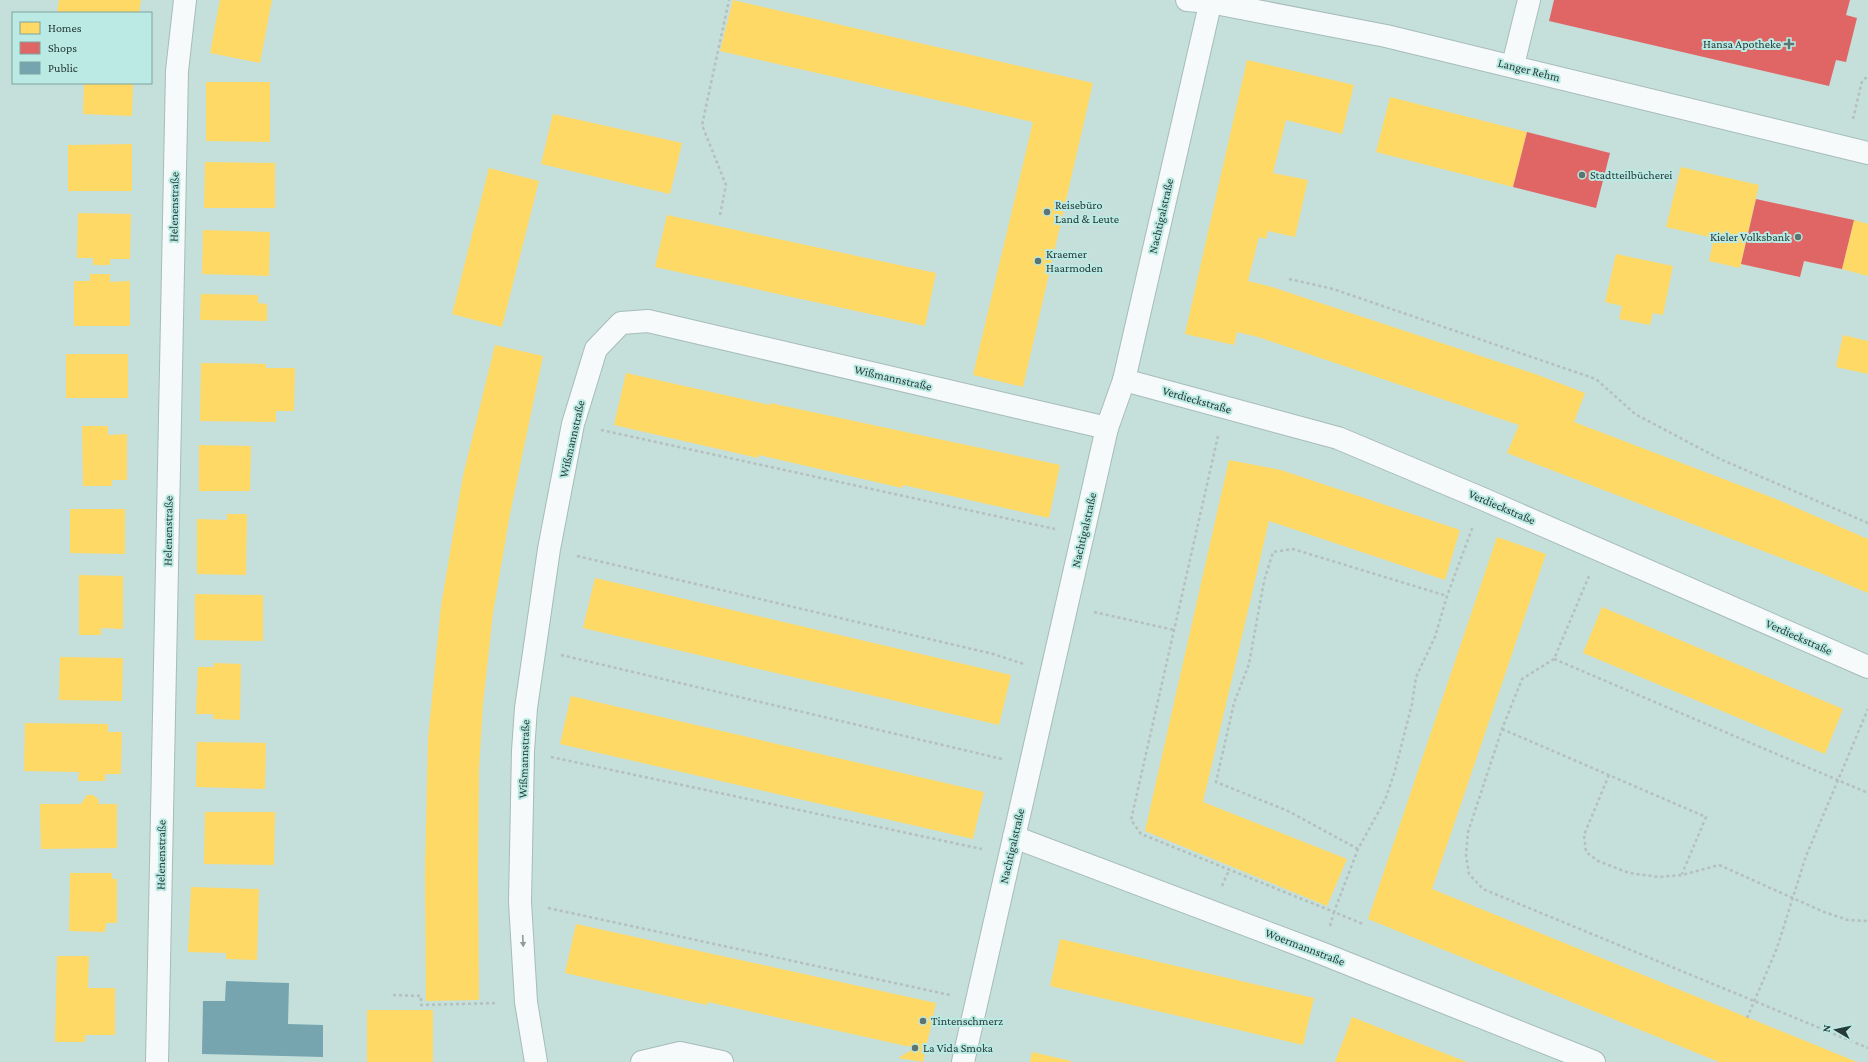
<svg xmlns="http://www.w3.org/2000/svg" width="1868" height="1062" viewBox="0 0 1868 1062" font-family="'Crimson Pro',serif">
<style>
.homes{fill:#ffd966}
.shops{fill:#e06666}
.public{fill:#76a5af}
.lines{fill:none;stroke-linecap:round;stroke-linejoin:round}
.minor-casing{stroke:#a6bcb8;stroke-width:24}
.path{stroke:#b5bfbd;stroke-width:2.5;stroke-dasharray:3 3;stroke-linecap:butt}
.minor{stroke:#f6fafa;stroke-width:22}
.oneway{fill:#8e9a98}
.poi-dot{fill:#5e7470;stroke:#baeae3;stroke-width:1.5}
.labels{text-anchor:middle;stroke-width:4;stroke-linejoin:round;paint-order:stroke}
.poi-label{font-size:12px;fill:#263a37;stroke:#baeae3;text-anchor:start}
.street-label{font-size:12px;fill:#263a37;stroke:#baeae3}
</style>
<rect width="100%" height="100%" fill="#c5dfdb"/>
<g class="homes">
<path d="M59,0h82l-2,13h-82z"/>
<path d="M220,0h52l-12,63 -50,-10z"/>
<path d="M733,0l360,83 -70,304 -50,-12 60,-253 -313,-71z"/>
<path d="M1247,60l107,25 -12,49 -56,-14 -13,53 35,7 -13,57 -27,-6 -2,8 -7,-2 -11,44 24,6 266,88 47,18 -11,29 202,77 92,40v54l-50,-21 -311,-119 12,-28 -261,-88 -21,-5 -3,13 -49,-11z"/>
<path d="M206,82h64v60l-64,-1z"/>
<path d="M84,83h49l-1,33 -49,-2z"/>
<path d="M1390,97l137,35 -14,55 -137,-35z"/>
<path d="M553,114l129,29 -12,51 -129,-30z"/>
<path d="M132,144v47h-64v-46z"/>
<path d="M205,162l70,1v45h-71z"/>
<path d="M1681,167l78,18 -19,83 -31,-7 5,-23 -48,-11z"/>
<path d="M489,168l50,13 -37,146 -50,-13z"/>
<path d="M78,213l53,1 -1,45h-20v6h-17v-7h-16z"/>
<path d="M667,215l269,58 -11,53 -270,-59z"/>
<path d="M1854,220l14,4v52l-26,-7z"/>
<path d="M203,230l67,2 -1,44 -67,-2z"/>
<path d="M1616,254l57,12 -10,49 -10,-2 -3,12 -31,-6 3,-13 -17,-4z"/>
<path d="M90,274h20v8l20,-1v45h-56v-45h16z"/>
<path d="M201,294l57,1v8l9,1v17l-67,-1z"/>
<path d="M1843,335l25,6v33l-32,-7z"/>
<path d="M495,345l48,11 -33,158 -17,99 -10,91 -4,65 -1,102 1,129 -53,1 -1,-130 3,-132 13,-133 22,-130z"/>
<rect x="66" y="354" width="62" height="44"/>
<path d="M201,363l65,1v4h29l-1,43h-18v11l-76,-1z"/>
<path d="M626,373l144,32v-2l290,62 -11,53 -146,-33 -1,3 -143,-33 -1,3 -144,-33z"/>
<path d="M82,426h26v9l19,-1v46h-15v6h-29z"/>
<path d="M199,445l52,1 -1,45h-51z"/>
<path d="M1229,460l52,10 179,60 -15,50 -176,-59 -66,281 144,57 -20,47 -182,-75z"/>
<path d="M70,509h55v45l-55,-1z"/>
<path d="M227,514h20l-1,61 -49,-1v-55l30,1z"/>
<path d="M1497,537l49,17 -114,335 425,173h-138l-351,-143z"/>
<path d="M79,575l44,1v53l-22,-1v7h-22z"/>
<path d="M595,578l416,97 -12,50 -416,-97z"/>
<path d="M195,594l68,1v46l-68,-1z"/>
<path d="M1602,607l241,102 -18,45 -242,-101z"/>
<path d="M60,657l63,1 -1,43 -63,-1z"/>
<path d="M214,663l27,1 -1,56 -27,-1v-5h-17l2,-47h16z"/>
<path d="M571,696l413,96 -11,47 -413,-95z"/>
<path d="M25,723l83,1v8h14l-1,42h-16v7h-27l1,-9 -55,-1z"/>
<path d="M197,742l69,1 -1,46 -69,-2z"/>
<path d="M87,795h6l5,4 1,5h18v44l-76,1 -1,-45h41z"/>
<path d="M205,812h70l-1,53 -70,-1z"/>
<path d="M70,873h42v6h5v44h-11l-1,9 -36,-1z"/>
<path d="M191,887l68,2 -2,71 -31,-1v-6l-38,-1z"/>
<path d="M576,924l360,79 -13,59 -25,-4 17,-10 -207,-46 -1,3 -142,-32z"/>
<path d="M1060,939l254,59 -11,47 -253,-59z"/>
<path d="M57,956h32l-1,32h27v47h-30v7h-30z"/>
<rect x="367" y="1010" width="66" height="52"/>
<path d="M1352,1017l115,45h-132z"/>
<path d="M1032,1052l39,9v1h-41z"/>
</g>
<g class="shops">
<path d="M1554,0h296l-4,15 11,3 -11,44 -10,-2 -7,26 -280,-65z"/>
<path d="M1527,132l83,21 -14,55 -83,-21z"/>
<path d="M1756,199l98,21 -12,49 -38,-8 -4,16 -59,-13z"/>
</g>
<path class="public" d="M226,981l63,2 -1,41 35,1v32l-121,-3 1,-53h22z"/>
<g class="lines">
<g class="minor-casing">
<g id="minor">
<path d="M1187,0l23,2 176,34 482,117"/>
<path d="M1513,65l16,-65"/>
<path d="M1124,380l214,58 145,61 385,168"/>
<path d="M1014,837l307,116 273,109"/>
<path d="M157,1062l20,-991 8,-71"/>
<path d="M536,1062l-10,-60 -6,-100 3,-151 3,-43 23,-159 24,-125 23,-75 25,-26 27,-2 459,107"/>
<path d="M642,1062l38,-9 42,9"/>
<path d="M963,1062l144,-634 17,-48 87,-380"/>
</g>
</g>
<g class="path">
<path d="M1853,119l9,-38 6,-5"/>
<path d="M720,215l6,-30 -24,-60 27,-125"/>
<path d="M1289,279l44,10 263,90 39,35 85,45 148,64"/>
<path d="M601,430l454,99"/>
<path d="M1218,436l-87,384 10,14 193,78 24,-63 27,-49 9,-26 18,-70 4,-27 19,-40 12,-41 26,-70"/>
<path d="M577,556l416,98 31,10"/>
<path d="M1589,576l-35,83 -32,20 -20,50 -34,103 -2,23 3,19 14,15 385,159"/>
<path d="M1094,612l80,18"/>
<path d="M561,655l441,104"/>
<path d="M1554,659l314,134"/>
<path d="M1502,729l204,88 -24,57"/>
<path d="M551,757l431,92"/>
<path d="M1609,775l-25,60 2,17 12,9 31,12 30,4 23,-2 37,-10 105,47 24,8 20,1"/>
<path d="M1358,849l-70,-38 -72,-29 18,-79 15,-39 15,-83 9,-29 20,-3 154,47"/>
<path d="M1222,886l7,-16"/>
<path d="M548,908l402,87"/>
<path d="M1330,926l4,-14 29,12"/>
<path d="M393,995l28,1v9l77,-2"/>
<path d="M1747,1018l30,-70 29,-92 62,-147"/>
</g>
<use href="#minor" class="minor"/>
</g>
<defs><path id="oneway-solid" d="M-6-.8H1V-3.2L6.5 0L1 3.2V.8H-6Z"/></defs>
<use class="oneway" href="#oneway-solid" transform="translate(523 941) rotate(87)"/>
<g class="poi-dot">
<path d="M1787 38h4v4h4v4h-4v4h-4v-4h-4v-4h4z"/>
<circle cx="1582" cy="175" r="4"/>
<circle cx="1047" cy="212" r="4"/>
<circle cx="1798" cy="237" r="4"/>
<circle cx="1038" cy="261" r="4"/>
<circle cx="923" cy="1021" r="4"/>
<circle cx="915" cy="1048" r="4"/>
</g>
<g class="labels">
<g class="poi-label">
<text x="1781" y="48" text-anchor="end">Hansa Apotheke</text>
<text x="1590" y="179">Stadtteilbücherei</text>
<text x="1055" y="209">Reisebüro<tspan x="1055" dy="14">Land &amp; Leute</tspan></text>
<text x="1790" y="241" text-anchor="end">Kieler Volksbank</text>
<text x="1046" y="258">Kraemer<tspan x="1046" dy="14">Haarmoden</tspan></text>
<text x="931" y="1025">Tintenschmerz</text>
<text x="923" y="1052">La Vida Smoka</text>
</g>
<g class="street-label">
<text transform="translate(1529 70) rotate(14)" y="4">Langer Rehm</text>
<text transform="translate(174 207) rotate(-89)" y="4">Helenenstraße</text>
<text transform="translate(1161 216) rotate(-77)" y="4">Nachtigalstraße</text>
<text transform="translate(893 378) rotate(13)" y="4">Wißmannstraße</text>
<text transform="translate(1197 400) rotate(16)" y="4">Verdieckstraße</text>
<text transform="translate(572 439) rotate(-77)" y="4">Wißmannstraße</text>
<text transform="translate(1502 507) rotate(23)" y="4">Verdieckstraße</text>
<text transform="translate(1084 530) rotate(-77)" y="4">Nachtigalstraße</text>
<text transform="translate(168 531) rotate(-89)" y="4">Helenenstraße</text>
<text transform="translate(1799 637) rotate(24)" y="4">Verdieckstraße</text>
<text transform="translate(524 759) rotate(-88)" y="4">Wißmannstraße</text>
<text transform="translate(1012 846) rotate(-77)" y="4">Nachtigalstraße</text>
<text transform="translate(161 855) rotate(-89)" y="4">Helenenstraße</text>
<text transform="translate(1305 947) rotate(21)" y="4">Woermannstraße</text>
</g>
</g>
<rect x="12" y="12" width="140" height="72" fill="#baeae3" stroke="#7fa49e"/>
<rect x="20" y="22" width="20" height="12" fill="#ffd966" stroke="#7fa49e"/>
<text x="48" y="32" font-size="12" fill="#263a37">Homes</text>
<rect x="20" y="42" width="20" height="12" fill="#e06666" stroke="#7fa49e"/>
<text x="48" y="52" font-size="12" fill="#263a37">Shops</text>
<rect x="20" y="62" width="20" height="12" fill="#76a5af" stroke="#7fa49e"/>
<text x="48" y="72" font-size="12" fill="#263a37">Public</text>
<g transform="translate(1836 1030) rotate(279)" stroke="#baeae3" stroke-width="3" paint-order="stroke">
<path d="M0-3L7 15L0 10L-7 15Z" fill="#263a37"/>
<text y="-6" font-size="11" font-weight="bold" text-anchor="middle" fill="#263a37">N</text>
</g>
</svg>
